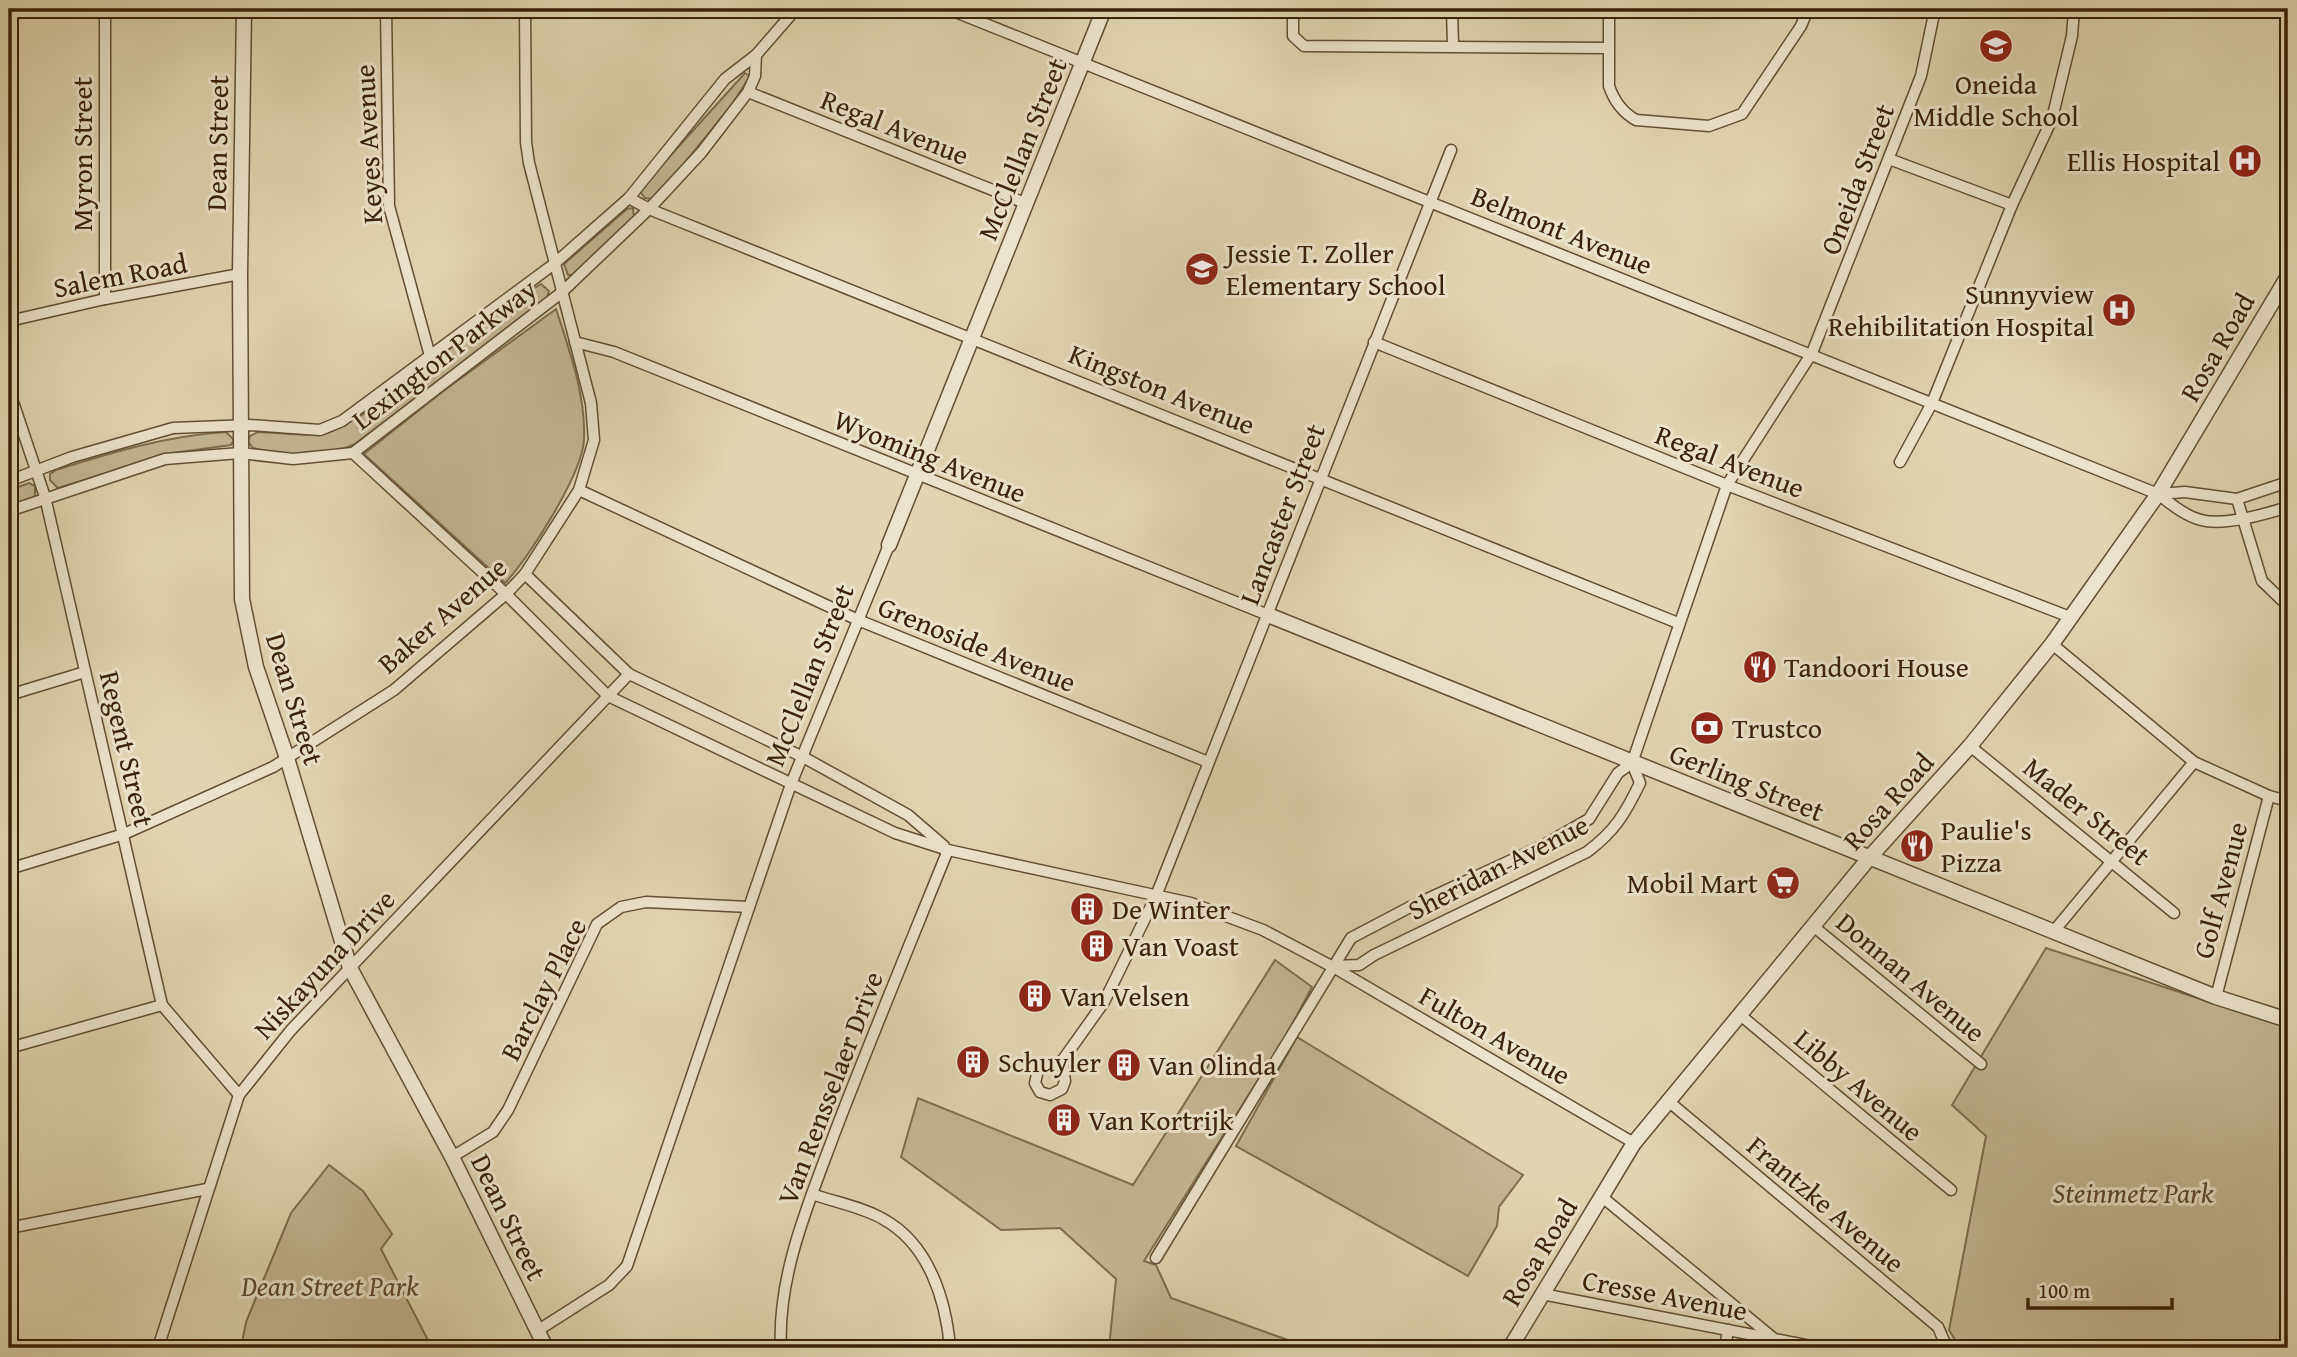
<svg xmlns="http://www.w3.org/2000/svg" width="2297" height="1357" viewBox="0 0 2297 1357" font-family="'Gentium Book Plus',serif">
<style>
.green{fill:#c4b693;stroke:#7f6c4e;stroke-width:2}
.lines{fill:none;stroke-linecap:round;stroke-linejoin:round}
.minor-casing{stroke:#644e32;stroke-width:13}
.tertiary-casing{stroke:#644e32;stroke-width:17}
.minor{stroke:#ebe4cc;stroke-width:10}
.tertiary{stroke:#ebe4cc;stroke-width:14}
.labels{text-anchor:middle;stroke-width:6;stroke-linejoin:round;paint-order:stroke}
.poi-label{font-size:28px;fill:#3a2108;stroke:#ebe4cc;text-anchor:start}
.street-label{font-size:28px;fill:#3a2108;stroke:#ebe4cc}
.park-label{font-size:28px;font-style:italic;fill:#5c462b;stroke:#ebe4cc}
</style>
<rect width="100%" height="100%" fill="#e0d5b0"/>
<filter id="stains"><feTurbulence type="fractalNoise" baseFrequency=".00286" numOctaves="4"/><feColorMatrix values="0 0 0 0 .2 0 0 0 0 .09 0 0 0 0 .02 0 0 0 .5 -.17"/></filter>
<radialGradient id="worn" r=".72"><stop offset=".6" stop-color="#630" stop-opacity="0"/><stop offset="1" stop-color="#630" stop-opacity=".3"/></radialGradient>
<g class="green">
<path d="M745,73l5,3 -19,30 -71,87 -9,6 -6,-1 -4,-5 1,-6z"/>
<path d="M633,208l1,10 -61,57h-5l-4,-11 63,-55z"/>
<path d="M541,284l8,7 -2,7 -192,146c-28,14 -72,12 -102,4l-5,-6 2,-6 8,-4 53,3 19,-3 31,-16 155,-117z"/>
<path d="M556,309c13,40 30,87 28,130 -1,34 -55,119 -79,144l-141,-129 78,-62z"/>
<path d="M226,432l8,8 -3,5 -58,8 -115,35 -8,-8v-6l6,-4c57,-18 110,-34 170,-38z"/>
<path d="M29,483l6,3v11l-26,10v-17z"/>
<path d="M2046,948l242,80v320h-328l-11,-18 37,-194 -34,-31z"/>
<path d="M1275,960l37,27 -25,47 -143,227 12,4 15,33 139,50h-201l7,-69 -56,-51 -59,2 -100,-73 17,-59 215,87z"/>
<path d="M1297,1037l226,138 -24,32 -2,19 -29,50 -232,-130z"/>
<path d="M329,1165l34,26 29,43 -11,15 51,99h-191l5,-26 45,-109z"/>
</g>
<g class="lines">
<g class="minor-casing">
<g id="minor">
<path d="M386,9l3,197 41,150"/>
<path d="M948,9l1210,485c13,10 27,22 43,26 22,6 65,-6 87,-13"/>
<path d="M1293,9v27l11,10 304,2"/>
<path d="M1452,9l1,37"/>
<path d="M1609,9v77c5,15 13,26 27,34l73,6 33,-12 59,-88 7,-17"/>
<path d="M748,92l277,111"/>
<path d="M1889,159l123,46"/>
<path d="M629,198l20,11 1029,414"/>
<path d="M105,299v-290"/>
<path d="M9,321l96,-22 135,-25"/>
<path d="M575,342l39,10 654,263"/>
<path d="M1374,342l353,143 343,132"/>
<path d="M9,390l36,107 117,508 77,90"/>
<path d="M353,453l153,141 102,102 287,137 53,17 243,53 72,27 70,37 301,176"/>
<path d="M1900,462l32,-59 80,-198 40,-86 20,-83 2,-27"/>
<path d="M9,481l63,-24 101,-29 77,-3 70,5 22,-9 212,-157 75,-66 96,-119 31,-24 40,-46"/>
<path d="M579,490l279,130 350,142"/>
<path d="M2158,494l27,-2 52,7 51,-17"/>
<path d="M2237,499l25,82 26,25"/>
<path d="M9,511l156,-52 75,-6 53,6 60,-6 208,-160 88,-84 52,-56 47,-61 7,-16 1,-21"/>
<path d="M525,574l104,100 174,83 105,58 36,31"/>
<path d="M2052,644l142,118 75,34 19,5"/>
<path d="M9,695l76,-23"/>
<path d="M1970,746l204,167"/>
<path d="M9,869l115,-35 149,-67 121,-77 112,-96 19,-20 54,-84 15,-50 -3,-37 -62,-240 -3,-21 -1,-133"/>
<path d="M1813,926l168,138"/>
<path d="M2054,931l140,-169"/>
<path d="M1334,966l25,-1 15,-10 213,-103c28,-21 38,-38 53,-69l-8,-20"/>
<path d="M2216,997l53,-201"/>
<path d="M1739,1014l212,176"/>
<path d="M9,1048l153,-43"/>
<path d="M1062,1061l42,-59 52,-106 295,-746"/>
<path d="M1062,1061l3,20 -3,8 -12,6 -10,-3 -5,-9 3,-13z"/>
<path d="M1667,1100l271,227 9,21"/>
<path d="M452,1157l41,-25 15,-22 89,-186 24,-17 25,-5 103,5"/>
<path d="M812,1194c22,8 51,13 71,25 46,25 63,81 67,129"/>
<path d="M1601,1196l171,141"/>
<path d="M9,1228l198,-39"/>
<path d="M1156,1258l195,-320 59,-31 134,-62 45,-26 29,-46 14,-10 95,-278 85,-132 109,-277 14,-67"/>
<path d="M1542,1294l279,54"/>
<path d="M537,1331l72,-46 18,-19 164,-482 98,-239"/>
<path d="M158,1348l81,-253 52,-65 338,-356"/>
<path d="M781,1348c-4,-73 29,-148 54,-216 36,-94 75,-188 113,-282"/>
<path d="M1725,1348l3,-18"/>
</g>
</g>
<g class="tertiary-casing">
<g id="tertiary">
<path d="M244,9l-4,265 2,325 14,68 31,91 63,210 102,189 94,191"/>
<path d="M889,545l215,-536"/>
<path d="M1268,615l948,382 72,23"/>
<path d="M1510,1348l124,-205 236,-286 100,-111 82,-102 106,-150 130,-218"/>
</g>
</g>
<use href="#minor" class="minor"/>
<use href="#tertiary" class="tertiary"/>
</g>
<defs>
<g id="school-disc" transform="scale(1.75)"><circle r="9.5" fill="#8f2418" stroke="#ebe4cc"/><path d="M0-5L7-2L0 1L-7-2ZM-4 1L0 2.5L4 1V4Q0 6-4 4Z" fill="#fff"/></g>
<g id="hospital-disc" transform="scale(1.75)"><circle r="9.5" fill="#8f2418" stroke="#ebe4cc"/><path d="M-5-5h3v3.5h4V-5h3V5h-3V1.5h-4V5h-3Z" fill="#fff"/></g>
<g id="restaurant-disc" transform="scale(1.75)"><circle r="9.5" fill="#8f2418" stroke="#ebe4cc"/><path d="M-5-6h1v4h1v-4h1v4h1v-4h1v5L-1.5 .5V6h-2V.5L-5-1ZM5-6V6H3V1.5H1.5Q1.5-4 5-6Z" fill="#fff"/></g>
<g id="bank-disc" transform="scale(1.75)"><circle r="9.5" fill="#8f2418" stroke="#ebe4cc"/><path d="M-6-4H6V4H-6ZM0-2.3a2.3 2.3 0 1 0 0 4.6a2.3 2.3 0 1 0 0-4.6Z" fill="#fff"/></g>
<g id="supermarket-disc" transform="scale(1.75)"><circle r="9.5" fill="#8f2418" stroke="#ebe4cc"/><path d="M-6-5.5h2.5l.6 2H6L4.5 2H-2.5L-4.4-4H-6ZM-1.5 3.2a1.3 1.3 0 1 0 .1 0ZM3 3.2a1.3 1.3 0 1 0 .1 0Z" fill="#fff"/></g>
<g id="building-disc" transform="scale(1.75)"><circle r="9.5" fill="#8f2418" stroke="#ebe4cc"/><path d="M-4-6H4V6H1V3H-1V6H-4ZM-2.5-4.3h1.7v1.8h-1.7ZM.8-4.3h1.7v1.8H.8ZM-2.5-1h1.7V.8h-1.7ZM.8-1h1.7V.8H.8Z" fill="#fff"/></g>
</defs>
<g fill-rule="evenodd">
<use href="#school-disc" x="1996" y="46"/>
<use href="#hospital-disc" x="2245" y="161"/>
<use href="#school-disc" x="1202" y="269"/>
<use href="#hospital-disc" x="2119" y="310"/>
<use href="#restaurant-disc" x="1760" y="667"/>
<use href="#bank-disc" x="1707" y="728"/>
<use href="#restaurant-disc" x="1917" y="846"/>
<use href="#supermarket-disc" x="1783" y="883"/>
<use href="#building-disc" x="1087" y="909"/>
<use href="#building-disc" x="1097" y="946"/>
<use href="#building-disc" x="1035" y="996"/>
<use href="#building-disc" x="973" y="1062"/>
<use href="#building-disc" x="1124" y="1065"/>
<use href="#building-disc" x="1064" y="1120"/>
</g>
<g class="labels">
<g class="poi-label">
<text x="1996" y="94" text-anchor="middle">Oneida<tspan x="1996" dy="32">Middle School</tspan></text>
<text x="2220" y="171" text-anchor="end">Ellis Hospital</text>
<text x="1226" y="263">Jessie T. Zoller<tspan x="1226" dy="32">Elementary School</tspan></text>
<text x="2094" y="304" text-anchor="end">Sunnyview<tspan x="2094" dy="32">Rehibilitation Hospital</tspan></text>
<text x="1784" y="677">Tandoori House</text>
<text x="1732" y="738">Trustco</text>
<text x="1941" y="840">Paulie's<tspan x="1941" dy="32">Pizza</tspan></text>
<text x="1758" y="893" text-anchor="end">Mobil Mart</text>
<text x="1112" y="919">De Winter</text>
<text x="1122" y="956">Van Voast</text>
<text x="1060" y="1006">Van Velsen</text>
<text x="998" y="1072">Schuyler</text>
<text x="1148" y="1075">Van Olinda</text>
<text x="1088" y="1130">Van Kortrijk</text>
</g>
<g class="street-label">
<text transform="translate(895 127) rotate(22)" y="10">Regal Avenue</text>
<text transform="translate(217 143) rotate(-89)" y="10">Dean Street</text>
<text transform="translate(368 144) rotate(-93)" y="10">Keyes Avenue</text>
<text transform="translate(1022 149) rotate(-68)" y="10">McClellan Street</text>
<text transform="translate(82 154) rotate(-90)" y="10">Myron Street</text>
<text transform="translate(1857 179) rotate(-69)" y="10">Oneida Street</text>
<text transform="translate(1562 230) rotate(22)" y="10">Belmont Avenue</text>
<text transform="translate(120 275) rotate(-11)" y="10">Salem Road</text>
<text transform="translate(2217 347) rotate(-60)" y="10">Rosa Road</text>
<text transform="translate(444 354) rotate(-38)" y="10">Lexington Parkway</text>
<text transform="translate(1162 389) rotate(22)" y="10">Kingston Avenue</text>
<text transform="translate(930 456) rotate(22)" y="10">Wyoming Avenue</text>
<text transform="translate(1730 461) rotate(21)" y="10">Regal Avenue</text>
<text transform="translate(1282 514) rotate(-69)" y="10">Lancaster Street</text>
<text transform="translate(442 615) rotate(-41)" y="10">Baker Avenue</text>
<text transform="translate(977 644) rotate(22)" y="10">Grenoside Avenue</text>
<text transform="translate(809 675) rotate(-68)" y="10">McClellan Street</text>
<text transform="translate(295 699) rotate(73)" y="10">Dean Street</text>
<text transform="translate(127 749) rotate(77)" y="10">Regent Street</text>
<text transform="translate(1747 782) rotate(22)" y="10">Gerling Street</text>
<text transform="translate(1888 801) rotate(-48)" y="10">Rosa Road</text>
<text transform="translate(2087 811) rotate(39)" y="10">Mader Street</text>
<text transform="translate(1498 867) rotate(-27)" y="10">Sheridan Avenue</text>
<text transform="translate(2220 890) rotate(-75)" y="10">Golf Avenue</text>
<text transform="translate(324 964) rotate(-47)" y="10">Niskayuna Drive</text>
<text transform="translate(1911 977) rotate(40)" y="10">Donnan Avenue</text>
<text transform="translate(543 989) rotate(-63)" y="10">Barclay Place</text>
<text transform="translate(1495 1035) rotate(30)" y="10">Fulton Avenue</text>
<text transform="translate(1859 1085) rotate(40)" y="10">Libby Avenue</text>
<text transform="translate(830 1088) rotate(-69)" y="10">Van Rensselaer Drive</text>
<text transform="translate(1826 1204) rotate(40)" y="10">Frantzke Avenue</text>
<text transform="translate(509 1217) rotate(64)" y="10">Dean Street</text>
<text transform="translate(1539 1252) rotate(-59)" y="10">Rosa Road</text>
<text transform="translate(1665 1295) rotate(11)" y="10">Cresse Avenue</text>
</g>
<g class="park-label">
<text x="2133" y="1203">Steinmetz Park</text>
<text x="330" y="1296">Dean Street Park</text>
</g>
</g>
<rect width="2297" height="1357" fill="none" stroke="#e0d5b0" stroke-width="35"/>
<rect x="10" y="10" width="2276" height="1336" fill="none" stroke="#3a2108" stroke-width="3.5"/>
<rect x="18" y="18" width="2262" height="1322" fill="none" stroke="#3a2108" stroke-width="2"/>
<path d="M2028 1298v10h144v-10" fill="none" stroke="#3a2108" stroke-width="3.5"/>
<text x="2038" y="1298" font-size="21" fill="#3a2108" stroke="#ebe4cc" stroke-width="5" paint-order="stroke">100 m</text>
<rect width="100%" height="100%" filter="url(#stains)"/>
<rect width="100%" height="100%" fill="url(#worn)"/>
</svg>
